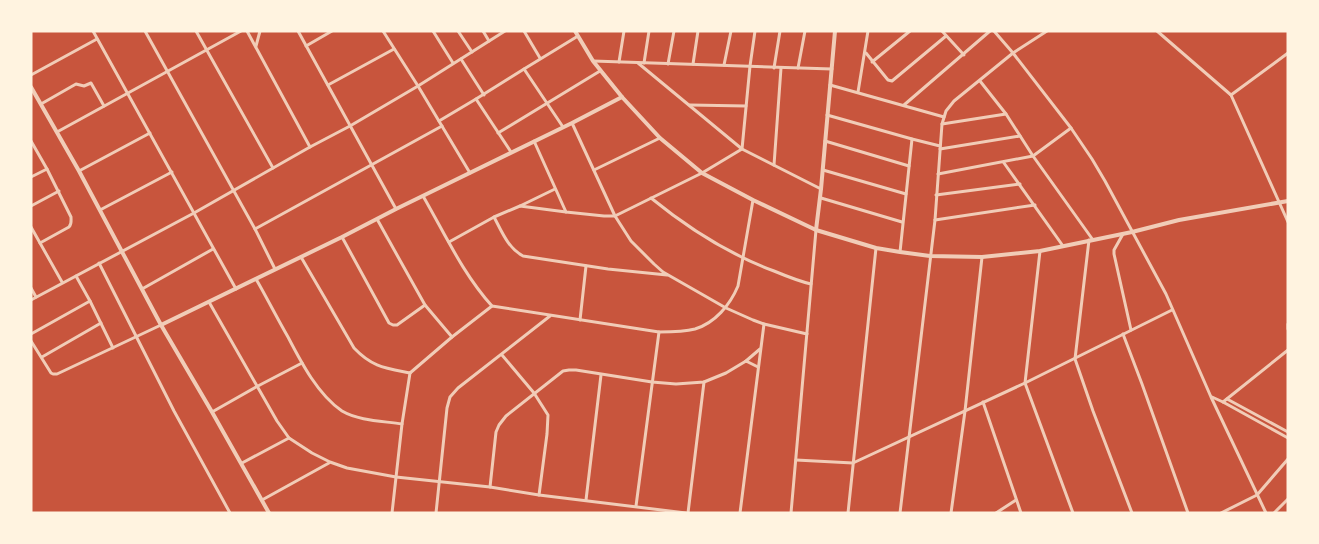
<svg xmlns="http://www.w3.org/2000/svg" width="1319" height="544" viewBox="0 0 1319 544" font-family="'Varela Round',sans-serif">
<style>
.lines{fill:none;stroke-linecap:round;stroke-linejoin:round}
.minor{stroke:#f1ccb7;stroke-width:3}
.tertiary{stroke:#f1ccb7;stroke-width:4}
</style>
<rect width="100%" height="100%" fill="#c8553d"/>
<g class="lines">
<g class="minor">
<path d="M93,31l143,258"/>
<path d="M145,31l110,198 20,40"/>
<path d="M196,31l77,137"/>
<path d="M247,31l63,116"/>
<path d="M298,31l98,178"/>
<path d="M383,31l35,55 52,87"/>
<path d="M433,31l20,32"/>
<path d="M458,31l14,21"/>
<path d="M483,31l6,10"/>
<path d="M524,31l16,27"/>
<path d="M942,31l22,24"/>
<path d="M994,31l19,22 58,75 21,31 13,22 61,113 45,103 55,116"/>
<path d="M1157,31l74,64 57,127"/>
<path d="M256,46l4,-15"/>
<path d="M306,46l26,-15"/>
<path d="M866,53l22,27 4,1 54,-45"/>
<path d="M461,59l23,36"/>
<path d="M593,61l239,8"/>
<path d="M619,62l5,-31"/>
<path d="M872,62l38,-31"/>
<path d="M638,63l104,86 79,40"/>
<path d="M644,63l5,-32"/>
<path d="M668,64l6,-33"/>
<path d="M693,64l5,-33"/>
<path d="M724,65l7,-34"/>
<path d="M774,68l6,-37"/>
<path d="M798,68l7,-37"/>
<path d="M31,75l66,-36"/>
<path d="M980,81l26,33 27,42 60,84"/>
<path d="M328,85l66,-36"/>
<path d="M830,85l114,32"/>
<path d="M858,92l10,-61"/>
<path d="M1231,95l57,-42"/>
<path d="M41,104l35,-20 8,2 7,-3 13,23"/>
<path d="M690,105l56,1"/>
<path d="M904,105l86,-74"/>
<path d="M827,115l85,24 28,7"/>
<path d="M439,121l37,-22"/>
<path d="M572,123l43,93 16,25 23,23 9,8 63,36 27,12 11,4 43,10"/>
<path d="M942,124l64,-10"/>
<path d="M563,127l-39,-58 54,-33"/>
<path d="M57,132l184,-101"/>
<path d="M498,133l102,-62"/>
<path d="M31,141l16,28 24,48c0,4 1,7 -2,10l-29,16"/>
<path d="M534,141l32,71"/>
<path d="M825,141l84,25"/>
<path d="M940,149l80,-13"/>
<path d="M511,152l-35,-53 48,-30"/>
<path d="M1004,163l59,83"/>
<path d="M774,165l7,-97"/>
<path d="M594,170l66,-32"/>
<path d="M823,170l83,24"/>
<path d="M79,171l71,-38"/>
<path d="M938,174l95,-18 38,-28"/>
<path d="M31,177l16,-8"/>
<path d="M936,195l84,-11"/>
<path d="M423,196c22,38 40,78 69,110l167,26c11,0 25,0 36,-3 20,-6 35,-24 43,-43l15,-86"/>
<path d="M651,198c38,31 77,56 123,73 12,5 24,10 37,13"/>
<path d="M821,198l81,24"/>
<path d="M31,206l28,-15"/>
<path d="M520,206l35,-17"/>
<path d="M100,210l72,-38"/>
<path d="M494,217c8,15 14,31 29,39l85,13 59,6"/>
<path d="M377,219l20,36 28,50 27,32"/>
<path d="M935,220l100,-15"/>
<path d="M31,227l31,55"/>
<path d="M255,229l187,-103"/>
<path d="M1123,234l-9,16v4l17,76"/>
<path d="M342,237l47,86 4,2h4l28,-20"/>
<path d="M1089,240l-14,119 18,52 39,102"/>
<path d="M449,242l45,-25 26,-11 46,6 38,4h11l87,-43 40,-24 8,-83 5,-35"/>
<path d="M1040,251l-15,132 48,130"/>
<path d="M900,252l12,-113"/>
<path d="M301,257l53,91c18,19 31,20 56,25"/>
<path d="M99,263l75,148 56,102"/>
<path d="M76,276l14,25 23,47"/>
<path d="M256,279c11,19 21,39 32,58 13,25 30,58 54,74 17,10 41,10 60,13"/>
<path d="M31,288l5,9"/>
<path d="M142,289l71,-40"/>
<path d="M31,300l163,-87 116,-66 40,-21 68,-40 87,-55"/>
<path d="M209,302l68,119 12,17 23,15 18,9 17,6 49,9 94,10 49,8 147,18"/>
<path d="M580,320l6,-54"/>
<path d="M1288,324v5"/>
<path d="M31,334l59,-33"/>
<path d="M1123,334l19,50 46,129"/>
<path d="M31,341l20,32 2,1h4l104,-49"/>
<path d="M502,355l32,38 14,22 -1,19 -8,61"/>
<path d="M42,357l59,-34"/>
<path d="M746,361l12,6"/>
<path d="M410,373l42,-36 40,-31"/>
<path d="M1212,397l11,5 65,36"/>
<path d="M1227,399l61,33"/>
<path d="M983,402l38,111"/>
<path d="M1223,402l65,-52"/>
<path d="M212,412l44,-25 46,-24"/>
<path d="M796,460l57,3 172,-80 147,-73"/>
<path d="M242,463l47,-25"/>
<path d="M490,487l6,-55 3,-7 7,-9 57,-45 6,-1h7l76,12 24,2 28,-2 22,-9 20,-12 14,-12"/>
<path d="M262,500l67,-37"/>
<path d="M586,500l15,-125"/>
<path d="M636,506l23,-174"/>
<path d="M392,513l10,-89 8,-51"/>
<path d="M436,513l11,-105 3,-11 8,-9 92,-72"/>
<path d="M688,513l16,-131"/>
<path d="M740,513l24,-189"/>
<path d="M791,513l25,-283"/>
<path d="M848,513l28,-265"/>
<path d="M900,513l35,-293 7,-96 4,-13 8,-10 59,-48 34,-22"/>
<path d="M951,513l14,-102 17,-154"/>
<path d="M996,513l20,-13"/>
<path d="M1221,513l36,-18 31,-36"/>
<path d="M1274,513l14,-14"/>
</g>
<g class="tertiary">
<path d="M575,31l18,30 29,36 38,41 42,35 51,27 63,30 60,18 24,4 30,4 52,1 58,-6 92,-19 47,-12 109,-19"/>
<path d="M31,87l48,84 82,154 51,87 57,101"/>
<path d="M816,230l5,-41 14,-158"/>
<path d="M161,325l181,-88 54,-28 176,-86 50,-26"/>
</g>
</g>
<rect width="1319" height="544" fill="none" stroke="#fff3e0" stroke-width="65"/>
</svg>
